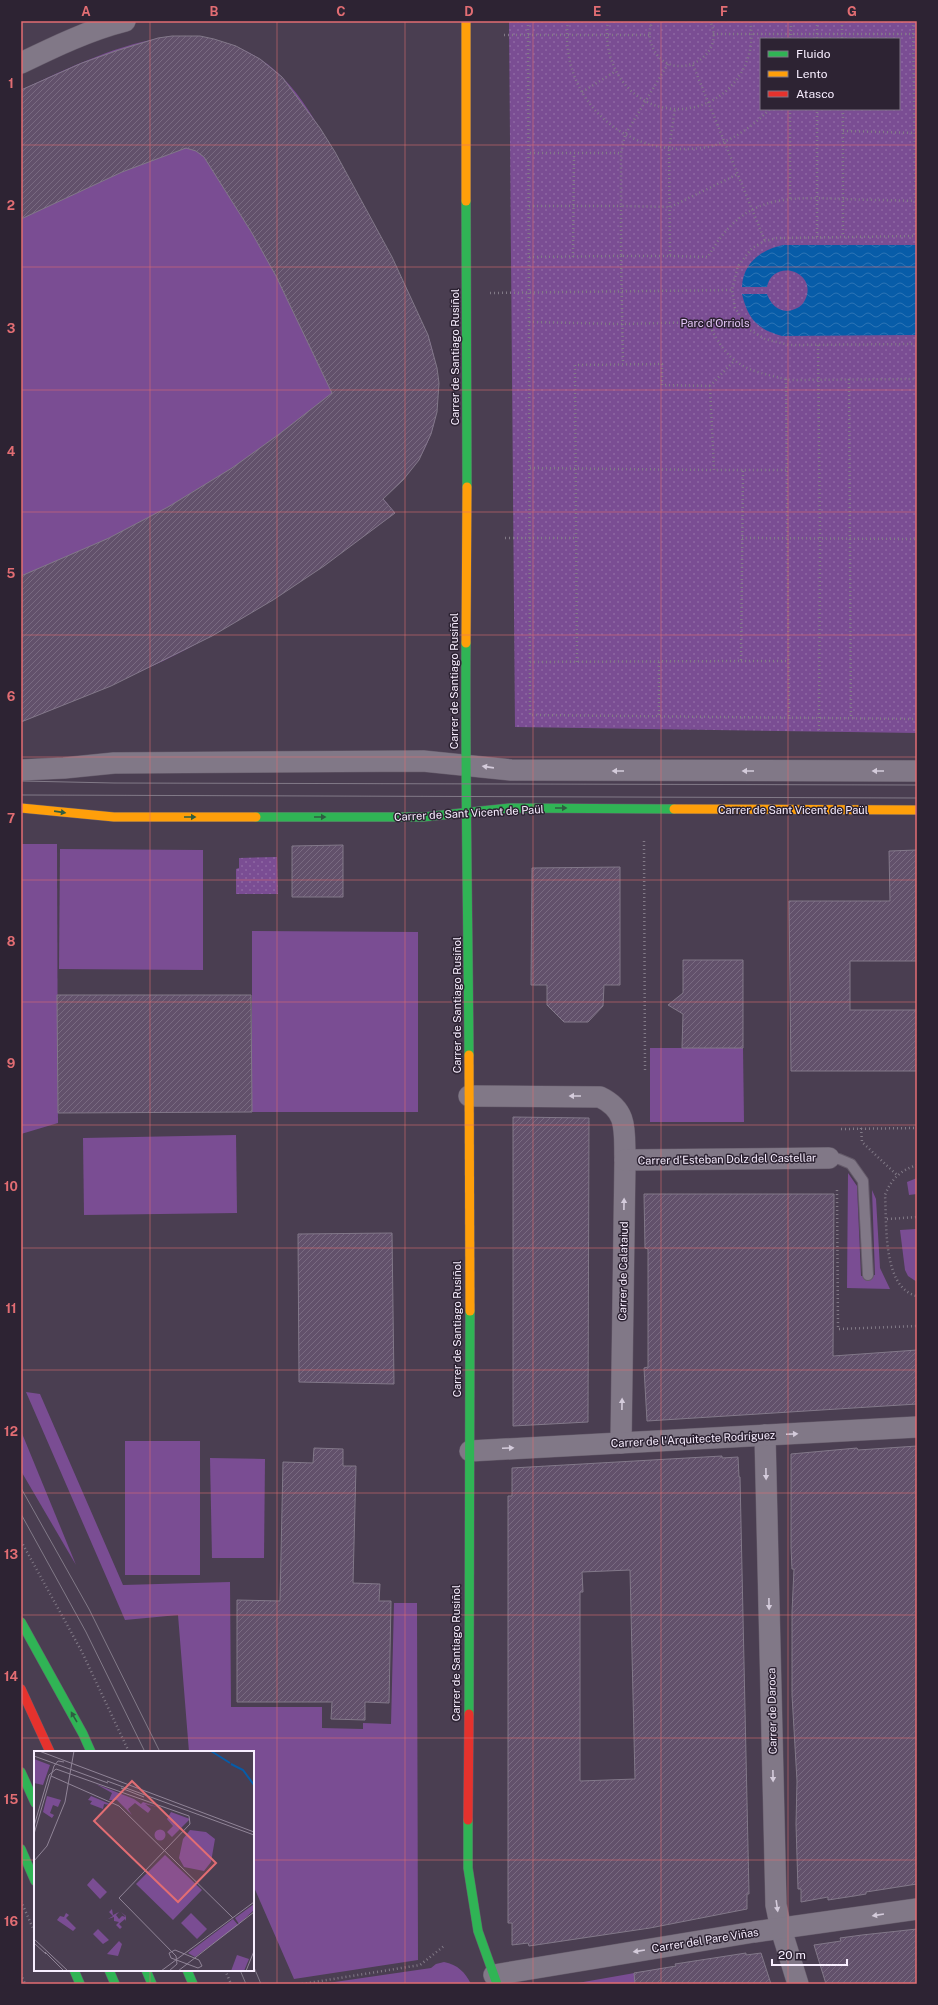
<svg xmlns="http://www.w3.org/2000/svg" width="938" height="2005" viewBox="0 0 938 2005" font-family="'Public Sans',sans-serif">
<style>
.green{fill:#7a4d93}
.park{fill:url(#park-dots);fill-rule:evenodd}
.water{fill:url(#water-waves)}
.building{fill:url(#building-hatch);stroke:#827889;fill-rule:evenodd}
.lines{fill:none;stroke-linecap:round;stroke-linejoin:round}
.lane-casing{stroke:#655b6a;stroke-width:12}
.street-casing{stroke:#655b6a;stroke-width:22}
.fast-casing{stroke:#655b6a;stroke-width:10}
.slow-casing{stroke:#655b6a;stroke-width:10}
.jam-casing{stroke:#655b6a;stroke-width:10}
.path{stroke:#827a87;stroke-width:2.5;stroke-dasharray:1 3;stroke-linecap:butt}
.lane{stroke:#817887;stroke-width:10}
.street{stroke:#817887;stroke-width:21}
.fast{stroke:#30b455;stroke-width:9}
.slow{stroke:#ff9f0a;stroke-width:9}
.jam{stroke:#e5322d;stroke-width:9}
.tram{stroke:#827a88;stroke-width:1}
.oneway{fill:#d4cbdb}
.oneway2{fill:#2e5d41}
.grid{fill:none;stroke:#e26d73;stroke-width:1;stroke-opacity:0.55}
.labels{text-anchor:middle;stroke-width:3;stroke-linejoin:round;paint-order:stroke}
.park-label{font-size:11px;fill:#e4c6f6;stroke:#2d2333}
.street-label{font-size:11px;fill:#f8eeff;stroke:#2d2333}
.inset-river{fill:none;stroke:#075ca8;stroke-width:2}
.inset-road{fill:none;stroke:#908497;stroke-width:1}
.view{fill:#e26d73;fill-opacity:0.15;stroke:#e26d73;stroke-width:2}
.inset-edge{fill:none;stroke:#f8eeff;stroke-width:2}
.neatline{fill:none;stroke:#e26d73;stroke-width:1.5}
.grid-label{font-size:13px;text-anchor:middle;font-weight:bold;fill:#e26d73}
</style>
<defs>
<pattern id="park-dots" width="8" height="8" patternUnits="userSpaceOnUse"><rect width="8" height="8" fill="#7a4d93"/><path d="M2 2h.1M6 6h.1" fill="none" stroke="#8e67a3" stroke-width="1.8" stroke-linecap="round"/></pattern>
<pattern id="water-waves" width="16" height="10" patternUnits="userSpaceOnUse"><rect width="16" height="10" fill="#075ca8"/><path d="M0 5q4-4 8 0t8 0" fill="none" stroke="#2c74b5"/></pattern>
<pattern id="building-hatch" width="6" height="6" patternUnits="userSpaceOnUse"><rect width="6" height="6" fill="#62516b"/><path d="M-1 1l2-2M0 6l6-6M5 7l2-2" fill="none" stroke="#796a81"/></pattern>
</defs>
<rect width="100%" height="100%" fill="#4a3e51"/>
<g class="green">
<path d="M172,36c36,-1 71,8 99,31 38,31 60,84 83,126 24,47 49,95 74,142 21,63 10,122 -46,162l13,16c-59,44 -119,87 -184,123 -61,34 -125,60 -190,86v-632c47,-22 99,-47 151,-54z"/>
<path d="M21,844h36l1,279 -37,11z"/>
<path d="M60,849l143,1v120l-144,-1z"/>
<path d="M252,931l166,1v180h-166z"/>
<path d="M650,1048h93l1,74h-94z"/>
<path d="M236,1135l1,78 -153,2 -1,-77z"/>
<path d="M848,1173l9,13 4,90 14,-1 -3,-85 4,9 4,69 10,21 -43,-1z"/>
<path d="M917,1178v16l-8,1 -2,-13z"/>
<path d="M916,1229l1,7v46l-9,-6 -3,-6 -5,-40z"/>
<path d="M26,1392l14,2 83,191 107,-3 1,125h91v21l41,1v-6l28,1 3,-121h23l1,357 -124,19 -41,-94v-133h-64l-11,-137 -53,5z"/>
<path d="M21,1431l55,134 -55,-94z"/>
<rect x="125" y="1441" width="75" height="134"/>
<path d="M210,1458l55,1 -1,99h-52z"/>
<path d="M444,1962c14,3 21,10 27,22h-150l110,-16 5,-4z"/>
<path d="M663,1968l8,16h-99z"/>
</g>
<g class="park">
<path d="M509,21h408v712l-402,-6zM761,39h138v70h-138z"/>
<path d="M277,857l1,37h-42v-25l3,-1v-10z"/>
</g>
<path class="water" d="M783,245h134v90l-135,1c-25,-7 -34,-17 -40,-42h25c4,12 15,21 28,15 6,-2 10,-7 12,-14 6,-26 -35,-35 -40,-8h-25c1,-24 19,-37 41,-42z"/>
<g class="building">
<path d="M172,36h28l14,3 22,7 24,13 22,18 38,51 15,24 57,105 36,78 9,33 2,15 -2,29 -6,22 -12,26 -16,20 -20,19 12,14 -71,53 -51,34 -61,36 -101,50 -90,36v-146l88,-38 59,-31 64,-39 46,-33 54,-42 -56,-117 -24,-43 -48,-76 -8,-6 -10,-3 -64,24 -101,47v-129l61,-27 34,-12 42,-13z"/>
<path d="M343,845v52h-51v-51z"/>
<path d="M917,850v111h-67v49h67v61h-126l-2,-170h101l-1,-50z"/>
<path d="M620,867v118h-16l-1,21 -15,16h-24l-17,-17v-20h-16l1,-117z"/>
<path d="M683,960h60v88h-61l1,-34 -15,-9 15,-12z"/>
<path d="M57,995h194l1,117 -194,1z"/>
<path d="M513,1117l76,1 -1,304 -75,4z"/>
<path d="M644,1194h190l-1,162 84,-6v54l-270,17 -3,-53 4,-1v-118l-3,-1z"/>
<path d="M392,1233l2,151 -95,-2 -1,-148z"/>
<path d="M917,1446v438l-51,8v2l-12,2 -26,4v-3l-27,5v-13h-3l-2,-65 1,-43 -5,-86v-83l2,-43h-2l-1,-22v-93l66,-6 1,2z"/>
<path d="M314,1448l29,1v17h13l-3,117 27,1 -1,17h12l-2,102 -24,-1v18l-34,-1 1,-17h-95v-102l43,1 3,-139 30,1z"/>
<path d="M722,1456v2l16,-1 1,20h1l9,417h-2v15l-97,19 -121,18 -1,-3 -16,2v-22h-4v-427h4v-28zM630,1570l5,209 -55,2v-189h3l-1,-20z"/>
<path d="M917,1929v55h-91l-12,-39 27,-4 -1,-3 22,-3z"/>
<path d="M746,1953v2l15,-2 10,31h-136l-1,-11 42,-7 -1,-2z"/>
</g>
<g class="lines">
<g class="lane-casing">
<path id="lane" d="M829,1158l10,1 12,5 12,17 5,94"/>
</g>
<g class="street-casing">
<g id="street">
<path d="M21,63c33,-16 68,-33 104,-42"/>
<path d="M21,770l43,-2 50,-5 309,-2 88,9 406,1"/>
<path d="M469,1096l131,1c29,14 24,35 25,63l-4,283"/>
<path d="M625,1160l204,-2"/>
<path d="M765,1435l11,470 5,24 17,55"/>
<path d="M470,1451l447,-24"/>
<path d="M494,1975l260,-43 163,-23"/>
</g>
</g>
<g class="fast-casing">
<g id="fast">
<path d="M466,201l1,286"/>
<path d="M466,643c-1,137 2,275 3,412"/>
<path d="M256,817h167l87,-9 164,1"/>
<path d="M21,1622l62,112 8,18"/>
<path d="M469,1714l1,-403"/>
<path d="M21,1772l14,31"/>
<path d="M468,1820v48l10,63 19,53"/>
<path d="M21,1849l14,32"/>
<path d="M74,1970l6,14"/>
<path d="M109,1970l6,14"/>
<path d="M146,1970l6,14"/>
<path d="M187,1970l6,14"/>
</g>
</g>
<g class="slow-casing">
<g id="slow">
<path d="M466,21v180"/>
<path d="M466,643l1,-156"/>
<path d="M21,808l93,9h142"/>
<path d="M674,809l243,1"/>
<path d="M469,1055l1,256"/>
</g>
</g>
<g class="jam-casing">
<g id="jam">
<path d="M21,1689l29,63"/>
<path d="M468,1820l1,-106"/>
</g>
</g>
<g class="path">
<path d="M528,21l2,694 387,4"/>
<path d="M568,21c-9,71 47,129 116,128 14,0 30,-2 42,-8 17,-8 31,-19 44,-32"/>
<path d="M608,21c-7,45 24,90 73,88 45,-2 78,-44 69,-88"/>
<path d="M653,21c-5,8 -4,19 0,27 17,38 76,10 57,-27"/>
<path d="M817,21v18"/>
<path d="M842,21v18"/>
<path d="M913,21l3,215"/>
<path d="M713,34h204"/>
<path d="M504,35h145"/>
<path d="M791,39v-18"/>
<path d="M668,64l-43,71 -4,18v53l49,1 68,-33"/>
<path d="M693,65l72,176"/>
<path d="M582,92l34,-21"/>
<path d="M843,109v128"/>
<path d="M843,131l74,2"/>
<path d="M530,153h91"/>
<path d="M790,198v-89"/>
<path d="M529,206h92v50h49l-1,-106 6,-42"/>
<path d="M917,236l-140,2 -12,3 -13,7 -14,18 -6,24 3,18 15,22 15,9 24,6 128,-1"/>
<path d="M817,237v-128"/>
<path d="M670,256l38,1c33,-59 71,-61 133,-58 25,1 51,1 76,2"/>
<path d="M529,257l92,-1 2,108"/>
<path d="M573,257l1,-104"/>
<path d="M490,293l242,-3"/>
<path d="M529,322l92,2 87,-2c21,45 37,48 82,58l127,-1"/>
<path d="M818,345l2,194 -1,193"/>
<path d="M786,379l3,339"/>
<path d="M849,379l2,340"/>
<path d="M710,386l24,-25"/>
<path d="M530,468l184,2"/>
<path d="M505,538h72"/>
<path d="M742,538l175,1"/>
<path d="M741,661h48"/>
<path d="M530,662l211,-1 2,-191"/>
<path d="M577,662l-2,-297 87,-1v21l48,1 4,84h73"/>
<path d="M659,662v55"/>
<path d="M644,841l1,230"/>
<path d="M861,1128l1,14 35,33"/>
<path d="M841,1129l76,-1"/>
<path d="M917,1165c-16,5 -26,14 -32,30 2,28 -3,93 32,101"/>
<path d="M837,1190l1,139 79,-3"/>
<path d="M887,1219l30,-2"/>
<path d="M21,1541l61,111 47,100"/>
<path d="M21,1901l14,32"/>
<path d="M225,1970l6,14"/>
<path d="M21,1974l4,10"/>
<path d="M302,1984l118,-19 24,-19"/>
</g>
<use href="#lane" class="lane"/>
<use href="#street" class="street"/>
<use href="#fast" class="fast"/>
<use href="#slow" class="slow"/>
<use href="#jam" class="jam"/>
<g class="tram">
<path d="M21,781l93,2 803,2"/>
<path d="M21,795l896,3"/>
<path d="M21,1488l68,121 71,143"/>
<path d="M21,1514l65,118 59,120"/>
<path d="M253,1965l8,19"/>
<path d="M240,1970l6,14"/>
</g>
</g>
<defs><path id="oneway-solid" d="M-6-.8H1V-3.2L6.5 0L1 3.2V.8H-6Z"/></defs>
<g class="oneway">
<use href="#oneway-solid" transform="translate(488 767) rotate(-172)"/>
<use href="#oneway-solid" transform="translate(618 771) rotate(-180)"/>
<use href="#oneway-solid" transform="translate(748 771) rotate(-180)"/>
<use href="#oneway-solid" transform="translate(878 771) rotate(-180)"/>
<use href="#oneway-solid" transform="translate(575 1096) rotate(-180)"/>
<use href="#oneway-solid" transform="translate(624 1204) rotate(-89)"/>
<use href="#oneway-solid" transform="translate(622 1404) rotate(-89)"/>
<use href="#oneway-solid" transform="translate(792 1434) rotate(-3)"/>
<use href="#oneway-solid" transform="translate(508 1448) rotate(-3)"/>
<use href="#oneway-solid" transform="translate(766 1474) rotate(89)"/>
<use href="#oneway-solid" transform="translate(769 1604) rotate(89)"/>
<use href="#oneway-solid" transform="translate(773 1776) rotate(89)"/>
<use href="#oneway-solid" transform="translate(777 1906) rotate(82)"/>
<use href="#oneway-solid" transform="translate(878 1915) rotate(171)"/>
<use href="#oneway-solid" transform="translate(639 1951) rotate(171)"/>
</g>
<g class="oneway2">
<use href="#oneway-solid" transform="translate(561 808)"/>
<use href="#oneway-solid" transform="translate(60 812) rotate(8)"/>
<use href="#oneway-solid" transform="translate(190 817)"/>
<use href="#oneway-solid" transform="translate(320 817)"/>
<use href="#oneway-solid" transform="translate(74 1717) rotate(-120)"/>
</g>
<path class="grid" d="M150,21v1731M277,21v1963M405,21v1963M533,21v1963M661,21v1963M788,21v18M788,109v1875M21,145h896M21,267h896M21,390h896M21,512h896M21,635h896M21,757h896M21,880h896M21,1002h896M21,1125h896M21,1248h896M21,1370h896M21,1493h896M21,1615h896M21,1738h896M21,1860h14M253,1860h664M150,1970v14"/>
<g class="labels">
<g class="park-label">
<text x="715" y="327">Parc d'Orriols</text>
</g>
<g class="street-label">
<text transform="translate(455 357) rotate(-90)" y="4">Carrer de Santiago Rusiñol</text>
<text transform="translate(454 681) rotate(-90)" y="4">Carrer de Santiago Rusiñol</text>
<text x="793" y="814">Carrer de Sant Vicent de Paül</text>
<text transform="translate(469 813) rotate(-3)" y="4">Carrer de Sant Vicent de Paül</text>
<text transform="translate(457 1005) rotate(-90)" y="4">Carrer de Santiago Rusiñol</text>
<text transform="translate(727 1159) rotate(-1)" y="4">Carrer d'Esteban Dolz del Castellar</text>
<text transform="translate(623 1271) rotate(-89)" y="4">Carrer de Calataiud</text>
<text transform="translate(457 1329) rotate(-90)" y="4">Carrer de Santiago Rusiñol</text>
<text transform="translate(693 1439) rotate(-3)" y="4">Carrer de l'Arquitecte Rodríguez</text>
<text transform="translate(456 1653) rotate(-90)" y="4">Carrer de Santiago Rusiñol</text>
<text transform="translate(772 1711) rotate(-91)" y="4">Carrer de Daroca</text>
<text transform="translate(705 1940) rotate(-9)" y="4">Carrer del Pare Viñas</text>
</g>
</g>
<g transform="translate(34 1751)">
<rect width="220" height="220" fill="#4a3e51"/>
<path d="M0,8l16,6 -7,20 -9,-2zM62,33l38,15 7,5 2,-2 14,5 -12,-3 6,5 -3,4 -13,-10 -7,6 4,6 -15,-15h-8l3,-7zM13,45l14,4 -3,7 -5,-2 -3,8 4,2 -2,3 -9,-6zM137,61l19,7 -18,18 -5,-5 6,-6 -6,-7zM120.5 84a5.5 5.5 0 1 1 11 0a5.5 5.5 0 1 1-11 0ZM156,79l16,2 9,7 -4,23 -7,9 -20,-4 -5,-9 4,-19zM78,158l1,6 6,-3 -3,3 3,4 3,-3 4,1 -5,-5 5,4v5l-1,-2 -6,5 3,3 -2,2 -4,-4 3,-3 -5,-1v-4l-6,2 5,-3 -4,-4zM157,162l16,16 -10,10 -16,-16z" fill="#7a4d93"/>
<path d="M57,45l19,8v1l-6,-1 -1,5 -13,-5 2,-3 -4,-1zM131,104l37,35 -29,30 -37,-36zM59,127l14,14 -7,7 -13,-14zM220,153v6l-15,14 -4,-6zM32,162l3,2 -3,3 10,10 -3,3 -16,-11 3,-4 4,1zM199,168l5,6 -43,32 -7,-4zM64,178l11,11 -6,4 -10,-10zM85,190l3,3 -4,12 -11,-2zM203,204l12,4 -5,12h-13z" fill="#7a4d93"/>
<path class="inset-river" d="M177,0l19,12M197,13l12,6 11,15"/>
<path class="inset-road" d="M5,0l215,81M0,5l74,27M17,25l68,30 114,112M73,30l147,54M87,37l23,9M0,75l15,-51 7,-6 133,47 1,8 -71,74 57,58 1,8 -8,7M0,83l20,-68 4,-5 6,1M0,110l13,-15 18,-44 9,-51M0,188l34,32M0,192l12,11M141,199l24,10 3,6 -4,2 -27,-10 -2,-5zM11,201l19,19M127,220l93,-69M144,220l76,-59M212,220l8,-20"/>
<path class="view" d="M98,30l84,82 -38,39 -84,-81z"/>
<rect width="220" height="220" class="inset-edge"/>
</g>
<rect width="938" height="2005" fill="none" stroke="#2d2333" stroke-width="44"/>
<rect x="760" y="38" width="140" height="72" fill="#2d2333" stroke="#7e7485"/>
<rect x="768" y="51" width="20" height="6" fill="#30b455" stroke="#7e7485"/>
<text x="796" y="58" font-size="12" fill="#f8eeff">Fluido</text>
<rect x="768" y="71" width="20" height="6" fill="#ff9f0a" stroke="#7e7485"/>
<text x="796" y="78" font-size="12" fill="#f8eeff">Lento</text>
<rect x="768" y="91" width="20" height="6" fill="#e5322d" stroke="#7e7485"/>
<text x="796" y="98" font-size="12" fill="#f8eeff">Atasco</text>
<path d="M772 1959v6h75v-6" fill="none" stroke="#f8eeff" stroke-width="2"/>
<text x="778" y="1959" font-size="12" fill="#f8eeff" stroke="#2d2333" stroke-width="3" paint-order="stroke">20 m</text>
<rect x="22" y="22" width="894" height="1961" class="neatline"/>
<g class="grid-label">
<text x="86" y="16">A</text>
<text x="214" y="16">B</text>
<text x="341" y="16">C</text>
<text x="469" y="16">D</text>
<text x="597" y="16">E</text>
<text x="724" y="16">F</text>
<text x="852" y="16">G</text>
<text x="11" y="88">1</text>
<text x="11" y="210">2</text>
<text x="11" y="333">3</text>
<text x="11" y="456">4</text>
<text x="11" y="578">5</text>
<text x="11" y="701">6</text>
<text x="11" y="823">7</text>
<text x="11" y="946">8</text>
<text x="11" y="1068">9</text>
<text x="11" y="1191">10</text>
<text x="11" y="1313">11</text>
<text x="11" y="1436">12</text>
<text x="11" y="1559">13</text>
<text x="11" y="1681">14</text>
<text x="11" y="1804">15</text>
<text x="11" y="1926">16</text>
</g>
</svg>
